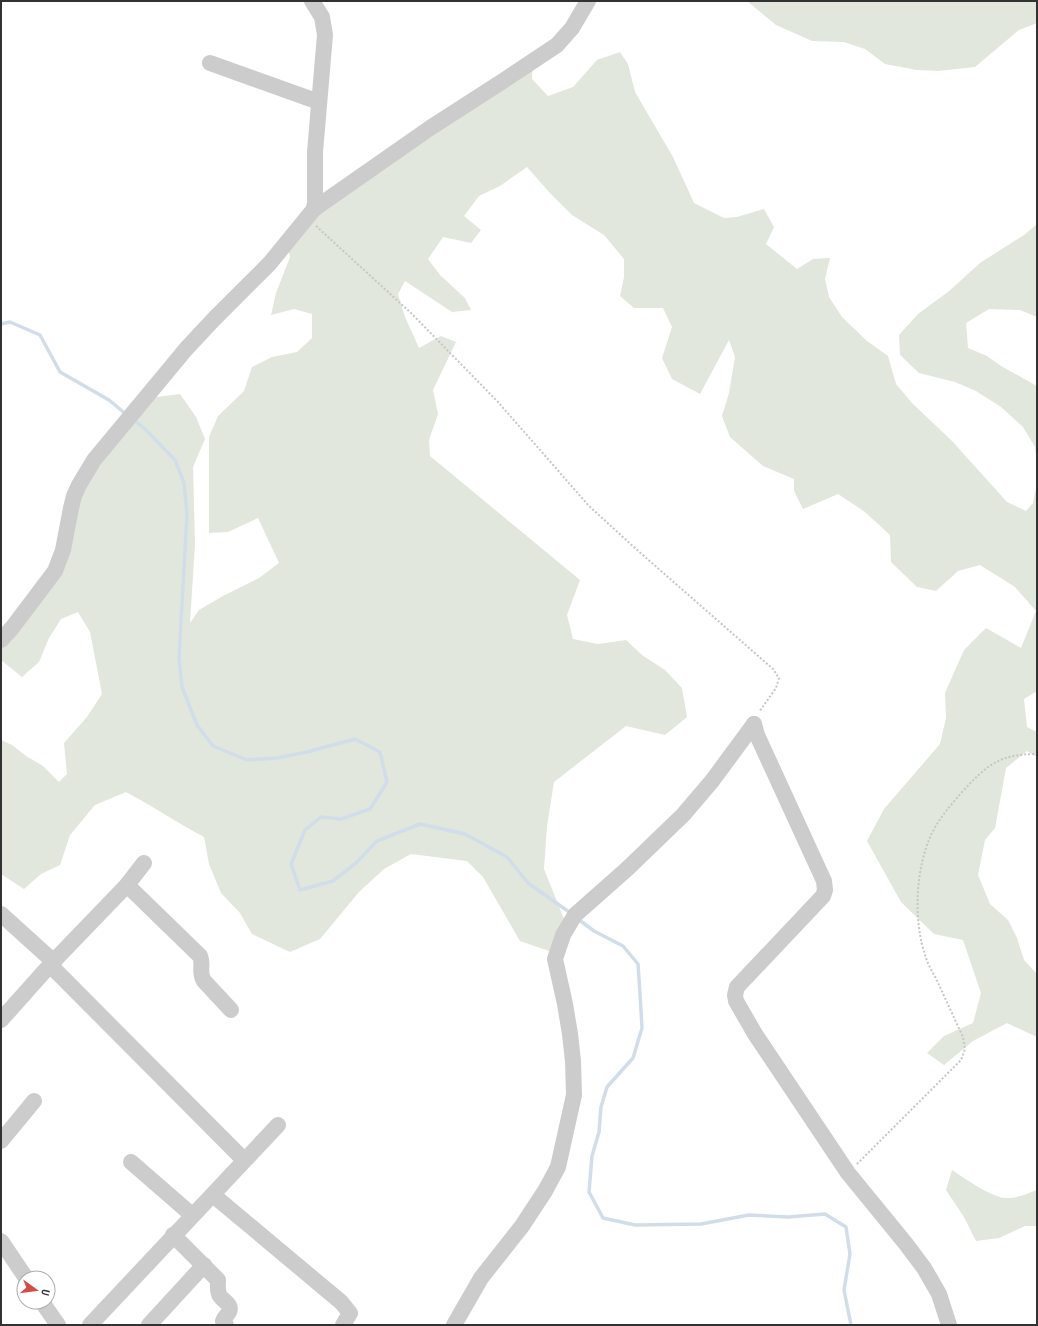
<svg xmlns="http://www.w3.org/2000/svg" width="1038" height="1326" viewBox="0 0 1038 1326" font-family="'PT Sans Narrow',sans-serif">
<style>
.green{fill:#e1e7dc}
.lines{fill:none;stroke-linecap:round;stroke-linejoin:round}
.stream{stroke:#d1dee9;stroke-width:3.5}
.path{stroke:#c6c6c6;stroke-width:2;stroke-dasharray:2 2;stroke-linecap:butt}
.minor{stroke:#ccc;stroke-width:16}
</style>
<rect width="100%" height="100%" fill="#fff"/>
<g class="green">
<path d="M747,1h290v22l-18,7 -44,37 -37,4 -21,-1 -32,-6 -20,-15 -21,-7 -32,-1 -36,-16z"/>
<path d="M620,52l8,12 7,28 38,65 21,46 30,15 13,-1 27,-8 10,18 -8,17 31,25 16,-10 17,-1 -5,21 4,18 13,20 25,24 21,15 8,28 16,19 40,38 55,61 19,9 7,-8 4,-20v208l-13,8 3,28 10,5v25l-10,-6 -21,17 -11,60 -10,12 -7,35 12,29 18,16 9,18 7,22 13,14v63l-30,-14 -34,18 -29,24 -17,-12 17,-17 29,-13 8,-30 -18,-53 -29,-6 -33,-32 -34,-61 17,-32 56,-65 6,-26 -1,-25 19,-43 22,-22 35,20 15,-37 -21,-24 -35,-22 -22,6 -22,20 -19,-4 -26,-25 -1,-27 -25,-23 -27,-18 -35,15 -9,-18v-12l-31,-13 -33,-29 -8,-21 7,-23 6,-36 -6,-17 -29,54 -28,-15 -10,-21 10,-31 -9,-19h-29l-14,-12 4,-19v-18l-20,-24 -32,-20 -23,-23 -22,-25 -27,19 -21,10 -15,20 17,14 -10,13 -28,-6 -15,22 12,16 25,23 6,12 -19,2 -47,-31 -7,13 7,23 14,31 22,-12 15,6 -23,48 5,24 -9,26 1,16 150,124 -13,35 6,24 25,5 28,-4 16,15 23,15 17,18 5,29 -22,18 -39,-9 -72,56 -7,44 -3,43 26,65 -7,15 -14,2 -29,-10 -37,-64 -16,-16 -56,-7 -27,15 -25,23 -39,47 -30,13 -38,-18 -12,-21 -19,-20 -12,-29 -5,-27c-27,-14 -51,-31 -78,-45l-31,13 -25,30 -10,30 -19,9 -17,15 -23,-15v-134l11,5 14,11 17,10 16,16 8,-8 -3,-31 23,-26 15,-23 -12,-62 -12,-20 -17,7 -12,19 -10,24 -17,15 -21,-17v-20l38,-47 27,-62 51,-110 16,-21 47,-6 16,23 9,22 -12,28 2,77 -5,79 9,-13 24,-14 36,-18 20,-15 -21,-45 -30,14 -19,1v-96l9,-21 26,-25 8,-24 20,-10 25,-5 15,-14v-24l-18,-5 -23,6 5,-22 14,-36 -3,-14 15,-19 231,-162 -1,17 16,17 25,-9 24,-27z"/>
<path d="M1037,224v93l-17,-7 -31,-1 -23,14 2,25 19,8 14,10 36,20v78l-2,-17 -12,-20 -22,-20 -25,-16 -21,-9 -36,-9 -19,-18 -1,-20 19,-21 30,-22 32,-29 44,-28z"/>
<path d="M952,1170c12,8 42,29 55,28 11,0 20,-4 30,-8v36h-12l-26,12 -23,3 -12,-24 -18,-27z"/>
</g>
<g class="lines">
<g class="stream">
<path d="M1,324l9,-2 30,13 20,37 49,28 18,15"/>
<path d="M134,420l12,10 29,30 9,23 3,31 -8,144 3,29 15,38 16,21 34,14 30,-2 30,-6 48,-13 25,13 7,30 -17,27 -29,10 -20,-2 -16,13 -14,34 9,26 33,-9 23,-18 21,-22 43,-17 45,10 42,23 21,26 44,31"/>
<path d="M578,919l16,12 29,15 15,18 2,30 2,34 -9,30 -26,29 -6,20 -2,25 -7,24 -3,36 14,26 32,7 66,-1 48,-9 39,2 37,-3 21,13 4,27 -6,36 7,35"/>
</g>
<g class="path">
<path d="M316,226l95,87 87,89 91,104 47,43 137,120 6,9 -3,10 -17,24"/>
<path d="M857,1164l104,-104 4,-11 -2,-12c-8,-17 -16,-35 -24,-52 -4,-9 -10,-18 -13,-27 -13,-37 -11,-89 6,-125 8,-16 19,-28 30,-41 25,-27 37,-38 75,-38"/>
</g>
<g class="minor">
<path d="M312,1l10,16 3,18 -10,117v50l-1,7"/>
<path d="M210,63l109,39"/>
<path d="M1,640l11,-12 43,-57 8,-21 8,-42 3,-12 5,-11 15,-25 92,-111 28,-30 56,-56 44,-54 116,-81 73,-47 54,-36 15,-17 16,-27"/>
<path d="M754,724l3,11 67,146 1,9 -2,6 -86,91 -2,8 1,6 19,33 93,139 58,71 18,24 15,26 10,31"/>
<path d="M127,885l73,71c4,9 -2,16 4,25l27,29"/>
<path d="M1,914l53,48"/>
<path d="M50,965l194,195"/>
<path d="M1,1020l49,-55 77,-80 17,-22"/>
<path d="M1,1141l33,-40"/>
<path d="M131,1162l61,53"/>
<path d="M213,1195l128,107 9,11 -7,12"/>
<path d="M173,1235l45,45c0,5 -1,9 1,14 2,7 14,9 10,18 -2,4 -5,5 -6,9l3,4"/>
<path d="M1,1241l25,37"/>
<path d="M42,1302l16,23"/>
<path d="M90,1325l188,-200"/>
<path d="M149,1325l55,-60"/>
<path d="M454,1325l27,-47 41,-52 23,-35 13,-24 16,-72 -1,-34 -3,-27 -5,-30 -10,-45 8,-24 12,-20 52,-46 56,-54 29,-34 42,-57"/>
</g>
</g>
<rect width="1038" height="1326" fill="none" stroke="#323232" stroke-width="4"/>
<g transform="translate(36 1290) rotate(104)"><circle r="19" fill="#ffffff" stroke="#adadad"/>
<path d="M0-3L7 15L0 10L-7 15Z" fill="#d14d4b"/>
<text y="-6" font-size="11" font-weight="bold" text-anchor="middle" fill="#323232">U</text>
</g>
</svg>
